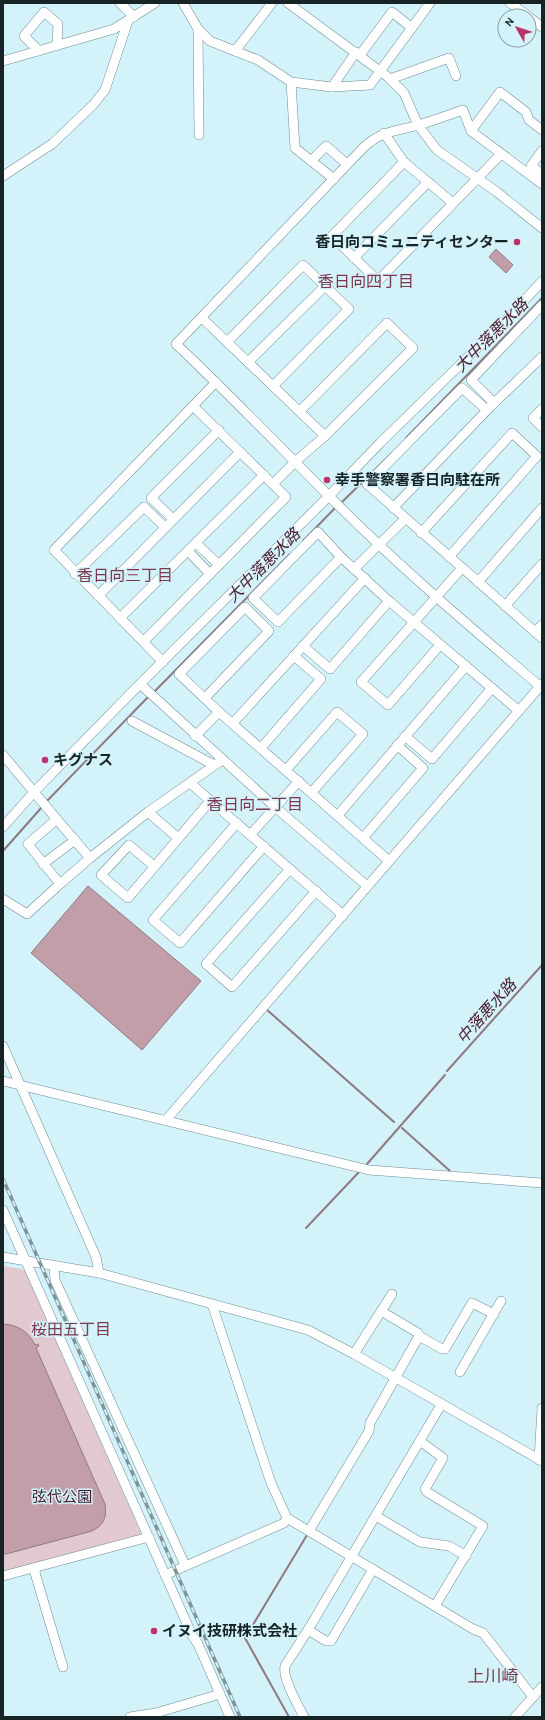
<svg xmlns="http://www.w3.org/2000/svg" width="545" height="1720" viewBox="0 0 545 1720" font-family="Karla,'Noto Sans JP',sans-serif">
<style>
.green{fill:#e2c8cf}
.water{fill:#c29fa8;stroke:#8f7a81}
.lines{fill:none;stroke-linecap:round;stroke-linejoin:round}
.stream{stroke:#8f7a81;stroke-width:2}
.minor-casing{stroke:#6f8c93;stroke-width:10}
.minor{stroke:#fff;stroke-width:9}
.rail-casing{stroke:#7e949a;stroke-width:3.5}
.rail{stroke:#d3f2fa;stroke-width:2;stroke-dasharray:6;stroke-linecap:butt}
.poi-dot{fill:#bd3269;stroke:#d3f2fa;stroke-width:1.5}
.labels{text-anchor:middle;stroke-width:3;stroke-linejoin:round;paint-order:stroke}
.poi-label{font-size:15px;font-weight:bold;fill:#172325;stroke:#d3f2fa;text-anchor:start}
.park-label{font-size:15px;fill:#471828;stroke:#d3f2fa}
.neighbourhood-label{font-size:16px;fill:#7e384e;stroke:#d3f2fa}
.water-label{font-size:16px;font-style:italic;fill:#512131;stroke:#d3f2fa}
.quarter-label{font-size:17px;fill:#7e384e;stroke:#d3f2fa}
</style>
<rect width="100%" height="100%" fill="#d3f2fa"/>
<path class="green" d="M3,1266l18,3 4,2 116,262 -2,3 -136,37z"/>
<g class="water">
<path d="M496,249l17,16 -7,8 -17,-16z"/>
<path d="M88,886l113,95 -59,69 -111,-97z"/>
<path d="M3,1324c15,1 25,7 32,21l3,-1 1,2 -3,2 69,156c2,13 -1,21 -13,27l-86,23 -3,-1z"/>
</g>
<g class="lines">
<g class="stream">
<path d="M406,438l136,-140"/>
<path d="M341,503l51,-50"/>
<path d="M303,541l33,-34"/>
<path d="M154,692l136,-138"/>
<path d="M46,802l103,-106"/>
<path d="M3,851l39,-44"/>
<path d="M266,1009l128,113"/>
<path d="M447,1071l95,-106"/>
<path d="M402,1128l48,43"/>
<path d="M367,1164l78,-89"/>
<path d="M306,1228l53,-56"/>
<path d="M289,1717l-44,-79 62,-103"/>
</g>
<g class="minor-casing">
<g id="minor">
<path d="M120,3l14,14"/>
<path d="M183,3l15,26 1,106"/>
<path d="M288,3l100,74 16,16 14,32 19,25 60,42 45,36"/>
<path d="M510,3l18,13"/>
<path d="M529,17l13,10"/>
<path d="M198,29l12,12 25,10 37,-48"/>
<path d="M39,51l-15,-15 20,-24 14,12 -1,22"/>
<path d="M235,51l23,9 33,22 41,5 24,-35"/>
<path d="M360,55l32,-43 20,16"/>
<path d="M3,61l111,-32 41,-26"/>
<path d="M390,79l59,-21 7,18"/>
<path d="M291,82l4,66 39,31"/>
<path d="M332,87l38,-2 60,-82"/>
<path d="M471,131l29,-39 26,20 3,8 13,10"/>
<path d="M384,133l20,29 49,41"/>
<path d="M542,151l-11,15 11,8"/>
<path d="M311,161l15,-15 21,18"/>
<path d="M404,162l-72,74 46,45 123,-127"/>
<path d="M3,176l49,-32 41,-39 12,-15 23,-69"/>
<path d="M542,184l-71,-53 -8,-21c-14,5 -29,10 -44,15 -22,6 -38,6 -55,22l-188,197c53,50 102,101 153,152 67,68 140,130 213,192"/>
<path d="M354,258l74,-76"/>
<path d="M202,318l123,118"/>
<path d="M227,342l76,-77 46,44 -76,77"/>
<path d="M248,362l77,-76"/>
<path d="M494,403l-23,-23 71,-75"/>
<path d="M542,409l-9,9 9,9"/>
<path d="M487,410l-25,-22 -95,96 175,154"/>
<path d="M273,484l23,-23 29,-25 88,-88 -26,-25 -87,88"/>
<path d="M393,508l97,-101 52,-50"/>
<path d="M173,519l-22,-21 68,-68"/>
<path d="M421,533l91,-100 25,23 -88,101"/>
<path d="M196,543l23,22"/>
<path d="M188,551l22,23"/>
<path d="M341,557l-23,-25 -65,66 25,24 63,-65 48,44 130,110"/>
<path d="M354,569l51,-50"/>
<path d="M75,574l69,-67 21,20"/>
<path d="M478,582l64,-74"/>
<path d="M98,596l142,-144"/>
<path d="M505,606l37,-42"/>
<path d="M120,618l144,-143"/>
<path d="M535,632l7,-7"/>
<path d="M144,641l142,-144 -93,-91"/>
<path d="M440,645l-52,60 -27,-23 101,-114"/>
<path d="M303,646l27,23 59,-68"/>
<path d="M163,662l-109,-112 162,-168"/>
<path d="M140,684l135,123 92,79"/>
<path d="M205,698l64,-67 -24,-24 -66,67 40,38 170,149"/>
<path d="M132,721l82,44"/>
<path d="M233,723l132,-145"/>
<path d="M195,736l24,-24"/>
<path d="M405,736l27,23 60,-71"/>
<path d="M261,748l60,-69 -27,-23"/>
<path d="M3,755l31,37c18,22 37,44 56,66l-30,26 -32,-40 29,-25"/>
<path d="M286,770l51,-58 26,22 -51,58"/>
<path d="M190,783l153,132"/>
<path d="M148,812l30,26"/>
<path d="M338,815l128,-149"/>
<path d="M237,823l-84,97 27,23 84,-97"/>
<path d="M3,827l31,-35 106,-108 189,-188 51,-53 133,-130 29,-32"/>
<path d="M250,835l49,-54"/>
<path d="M363,838l60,-70 -26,-23"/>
<path d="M90,858l58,-46 74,-52"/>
<path d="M43,864l32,-24"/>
<path d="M154,866l-25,-21 -28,30 27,23 82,-97"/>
<path d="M290,869l-84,95 26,23 84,-96"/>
<path d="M3,899l24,15 33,-30"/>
<path d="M3,1046l93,211 3,16"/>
<path d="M3,1081l366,89 173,13"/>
<path d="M166,1120l376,-436"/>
<path d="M3,1210l189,425 6,9 32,73"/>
<path d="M3,1257l96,16 209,57 46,24 188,107"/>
<path d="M54,1265l1,15 130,285"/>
<path d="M212,1304l51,155 8,24 16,35 186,111 10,4 50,64"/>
<path d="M419,1336l23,13h3l27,-46 22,11"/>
<path d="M354,1354l38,-60"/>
<path d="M460,1372l41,-71"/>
<path d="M420,1441l23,17 -18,31 2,3 56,34 -48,80"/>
<path d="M539,1460l3,-52"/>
<path d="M376,1516l44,26 29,4 17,10"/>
<path d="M309,1531l60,-100 1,-8 49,-87 -1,-3 -37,-22"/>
<path d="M36,1568l-1,5 28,94"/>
<path d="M165,1575l119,-52 3,-5"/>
<path d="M3,1576l146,-39"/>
<path d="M308,1630l18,11h5l42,-72"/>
<path d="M130,1717l26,-4 64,-19"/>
<path d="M304,1717c-6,-12 -22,-39 -19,-51l23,-36 133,-225"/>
<path d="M515,1717l27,-30"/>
</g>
</g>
<use href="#minor" class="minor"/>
<g class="rail-casing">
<path id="rail" d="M3,1179l237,538"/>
</g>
<use href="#rail" class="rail"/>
</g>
<g class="poi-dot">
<circle cx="517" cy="242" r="4"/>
<circle cx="327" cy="480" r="4"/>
<circle cx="45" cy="760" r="4"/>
<circle cx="154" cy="1631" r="4"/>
</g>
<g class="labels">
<g class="poi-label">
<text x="509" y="247" text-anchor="end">香日向コミュニティセンター</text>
<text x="335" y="485">幸手警察署香日向駐在所</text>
<text x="53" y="765">キグナス</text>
<text x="162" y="1636">イヌイ技研株式会社</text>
</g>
<g class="park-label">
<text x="62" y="1502">弦代公園</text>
</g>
<g class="neighbourhood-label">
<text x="366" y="287">香日向四丁目</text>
<text x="125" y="581">香日向三丁目</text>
<text x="255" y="810">香日向二丁目</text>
<text x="71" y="1335">桜田五丁目</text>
</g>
<g class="water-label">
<text transform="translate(491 335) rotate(-45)" y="6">大中落悪水路</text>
<text transform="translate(263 565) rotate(-45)" y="6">大中落悪水路</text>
<text transform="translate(486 1011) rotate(-48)" y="6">中落悪水路</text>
</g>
<g class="quarter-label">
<text x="493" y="1682">上川崎</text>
</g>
</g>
<rect width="545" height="1720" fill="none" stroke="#172325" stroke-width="8"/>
<g transform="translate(517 28) rotate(309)"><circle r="19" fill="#d3f2fa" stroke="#889fa5"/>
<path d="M0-3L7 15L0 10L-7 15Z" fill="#bd3269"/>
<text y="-6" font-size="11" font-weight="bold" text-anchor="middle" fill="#172325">N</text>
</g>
</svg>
